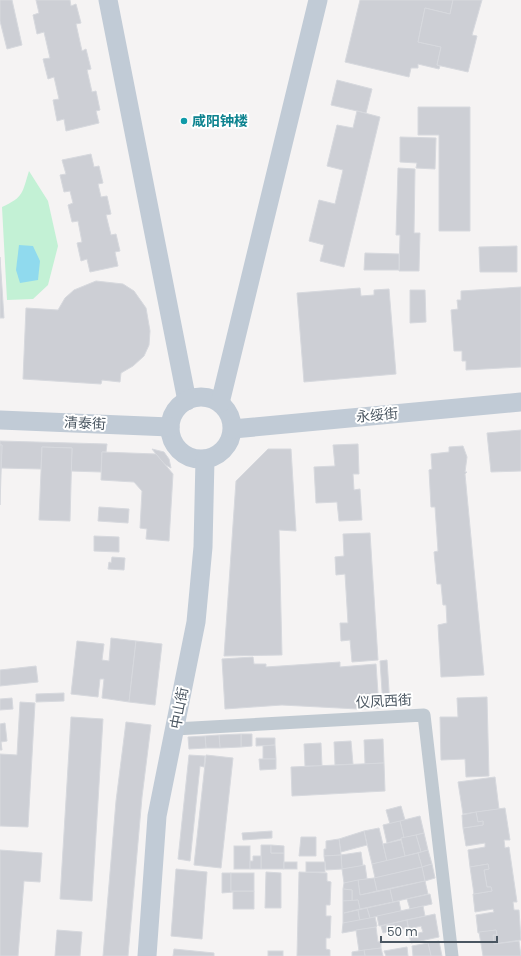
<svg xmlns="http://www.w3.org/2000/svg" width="521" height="956" viewBox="0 0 521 956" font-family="Poppins,'Noto Sans SC',sans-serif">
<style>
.green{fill:#c3f1d5}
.water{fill:#90daee}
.building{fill:#cdcfd5;stroke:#d7d9de}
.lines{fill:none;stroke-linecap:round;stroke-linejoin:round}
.street{stroke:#c1cad2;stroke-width:13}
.secondary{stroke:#c1cbd6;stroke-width:19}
.culture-dot{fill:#0f9aa8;stroke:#fff;stroke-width:1.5}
.labels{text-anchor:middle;stroke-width:4;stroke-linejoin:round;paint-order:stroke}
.culture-label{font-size:14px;font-weight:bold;fill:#0d838f;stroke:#fff;text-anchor:start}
.street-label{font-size:14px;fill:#4a5661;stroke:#fff}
</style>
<rect width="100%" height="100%" fill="#f5f3f3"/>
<path class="green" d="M29,171l19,30 10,45 -10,39 -15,14 -26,1 -5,-93c22,-10 20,-14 27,-36z"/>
<path class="water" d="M19,245l14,1 7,15 -2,19 -18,3 -4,-13z"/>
<g class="building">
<path d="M0,0h12l10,45 -15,4 -7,-28z"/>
<path d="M36,0h34l1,6 5,-2 5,19 -5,1 6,27 4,-2 5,20 -4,1 5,22 4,-1 4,19 -4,1 3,12 -33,8 -2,-12 -7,2 -4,-21 6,-1 -5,-22 -6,2 -5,-20 7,-1 -6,-26 -7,2 -4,-19 6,-2z"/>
<path d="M360,0h93l-3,14 -25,-6 -7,34 23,5 -4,18 3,1 -1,3 -21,-5v4h-7l-2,9 -64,-15z"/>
<path d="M453,0h29l-10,35 5,1 -9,36 -31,-7 4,-18 -23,-5 7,-34 25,6z"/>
<path d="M337,80l35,9 -6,24 -35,-8z"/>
<path d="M418,107h52v124h-31v-96h-21z"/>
<path d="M357,111l23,6 -36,150 -24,-6 4,-16 -15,-4 10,-41 16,4 8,-34 -16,-4 10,-41 16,3z"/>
<path d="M400,137l36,1 -1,31 -19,-1 1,-5 -17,-1z"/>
<path d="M91,154l3,13 5,-1 4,17 -5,1 3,13 6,-1 4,18 -5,1 5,20 5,-1 4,17 -5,1 3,14 -28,6 -3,-13 -6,2 -4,-18 5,-1 -4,-21 -6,1 -4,-17 5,-2 -3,-12 -6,1 -4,-17 6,-1 -4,-14z"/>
<path d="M398,168l17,1 -1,64h6l-1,38h-20l1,-36h-4z"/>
<path d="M517,246v26h-37l-1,-25z"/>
<path d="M365,253l34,1v16h-35z"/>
<path d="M0,257l4,61h-4z"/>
<path d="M96,281l27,3 11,7 12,17 4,23 -1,14 -5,11 -11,10 -12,7 -1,9 -18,-2 -1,4 -78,-5 3,-71 32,2 7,-12 9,-8z"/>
<path d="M521,287v80l-55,3v-9h-4v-10h-8l-3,-41 7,-1 -1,-9h4v-9z"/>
<path d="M360,288l1,8 13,-1v-5l15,-1 7,85 -92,8 -7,-89z"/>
<path d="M410,290h15l1,32 -16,1z"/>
<path d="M521,430v41l-30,1 -4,-39z"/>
<path d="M0,441l107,3 -1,8h-4l-1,20 -30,-1 1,-23 -30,-1 -1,22 -40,-1 1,-23h-2z"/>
<path d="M358,444l1,30h-6l1,16 6,-1 2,31 -23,1 -2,-19 -21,1 -2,-36 21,-1 -2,-21z"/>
<path d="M0,445h2l-2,60z"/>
<path d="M463,446l4,11 -2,15h2l-2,2 19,201 -43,2 -3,-52 9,-2 -1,-18h-3l-2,-21h-4l-3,-32 4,-1 -3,-44h-4l-2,-37 3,-1 -1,-15 18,-2v-5z"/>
<path d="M42,447l30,1 -2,73 -31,-1z"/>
<path d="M152,449l12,3 5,7 2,9 -7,-4z"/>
<path d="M268,449h23l5,82 -17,-1 3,125 -58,1 12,-175z"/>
<path d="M102,452l54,2 17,20 -4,67 -23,-2 1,-10 -7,-1 2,-37 -8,-9 -33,-2z"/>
<path d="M99,507l30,2 -1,14 -30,-2z"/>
<path d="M370,533l8,127 -26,2 -2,-22 -9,1 -1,-18h8l-3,-49 -9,1 -1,-18 9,-1 -1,-22z"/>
<path d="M94,536l25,1v15l-25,-1z"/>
<path d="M112,557l13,1 -1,12 -16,-1 1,-7 2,1z"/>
<path d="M111,638l25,3 -7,61 -27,-4 2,-19h-4l-2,18 -27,-3 6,-53 27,3 -2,16 7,1z"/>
<path d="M136,641l26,3 -7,61 -26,-3z"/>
<path d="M253,657l1,7h12v3l74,-5v5l36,-3 3,44 -21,1 -76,-4 -57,4 -3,-50z"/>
<path d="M387,660l3,46h-7l-3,-45z"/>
<path d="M36,666l2,16 -38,4v-16z"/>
<path d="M64,693v8l-28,1v-8z"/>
<path d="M487,697l2,79 -23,1 -1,-18 -24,1 -1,-43h18l-1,-19z"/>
<path d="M12,698l1,11 -13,1v-11z"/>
<path d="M20,702l15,1 -7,124 -28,-1v-72l17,1z"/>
<path d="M71,717l32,2 -11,182 -32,-2z"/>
<path d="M126,722l25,3 -9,72 -14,159h-25l13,-155z"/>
<path d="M5,723l2,18 -6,1 1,8h-2v-26z"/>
<path d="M241,734h11v12l-11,1z"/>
<path d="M241,734v13l-21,1 -1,-13z"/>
<path d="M219,735l1,13h-14l-1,-12z"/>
<path d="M205,736l1,12 -17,1 -1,-12z"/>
<path d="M256,738h19v7l-19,1z"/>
<path d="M383,739l1,24 -19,1 -1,-24z"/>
<path d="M351,741l2,23 -18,1 -1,-23z"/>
<path d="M321,743l1,23h-17l-1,-22z"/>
<path d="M275,745l1,14h-13v-13z"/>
<path d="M189,755l16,1 -1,11 -4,-1 -10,95 -12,-2z"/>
<path d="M206,755l27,3 -12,110 -27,-3z"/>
<path d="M259,759h17v10l-16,1z"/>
<path d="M384,763l1,28 -93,5 -1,-29z"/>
<path d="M495,777l4,32 -36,5 -5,-32z"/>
<path d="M401,806l4,14 -15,4 -4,-14z"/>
<path d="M505,808l5,32h-6l1,8 4,-1 8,55h-4l1,8h5l2,30 -27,4 -1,-9h4l-1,-5 -18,3 -2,-18 18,-3 -1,-3 -18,3 -2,-18 19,-3 -1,-4h-4l-3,-17 5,-1 -1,-5 -18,3 -2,-17 17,-3v-4l-19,3 -3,-18 20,-3v-4l-5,1 -2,-10z"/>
<path d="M476,812l2,10 5,-1v4l-20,3 -1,-13z"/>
<path d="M420,816l4,17 -20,5 -4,-17z"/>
<path d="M400,821l4,17 -17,5 -4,-18z"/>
<path d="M379,828l8,33 -15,3 -8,-33z"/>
<path d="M272,831v7l-29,2 -1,-7z"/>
<path d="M364,831l3,14 -26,7 -2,-13z"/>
<path d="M424,833l4,17 -7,2 -5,-17z"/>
<path d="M416,835l5,17 -16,4 -4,-18z"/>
<path d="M301,837h15v19h-17z"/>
<path d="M339,839l2,16 -17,1v-7h2v-8z"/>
<path d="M401,840l4,16 -18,5 -4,-17z"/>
<path d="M261,845h10v8h13v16h-23z"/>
<path d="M271,845l13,1v7h-13z"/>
<rect x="234" y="846" width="16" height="23"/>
<path d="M0,850l42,3 -2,29 -16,-1 -6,75h-18z"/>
<path d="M428,850l4,14 -10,3 -4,-14z"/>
<path d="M361,852l2,14 -21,3 -1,-14z"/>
<path d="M418,853l4,14 -47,11 -3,-14z"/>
<path d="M341,855l1,14 -16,1 -2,-14z"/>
<path d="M253,856h8v13h-11v-8h3z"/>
<rect x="284" y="862" width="13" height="7"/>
<rect x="306" y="862" width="19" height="10"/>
<path d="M432,864l3,14 -10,3 -3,-14z"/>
<path d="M488,864l1,5 -5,1 3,17h4l1,4 -18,3 -4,-27z"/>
<path d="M365,865l2,14 -23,4 -2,-14z"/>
<path d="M422,867l3,14 -48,10 -3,-13z"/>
<path d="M176,869l31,3 -5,67 -31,-3z"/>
<path d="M266,872l15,1v35h-16z"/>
<path d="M299,872l28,1v8l4,1 -1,23h-4v11h5l-1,22h-4v11l4,1v6h-33z"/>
<path d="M222,873h9v18h23v18h-21v-17l-11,1z"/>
<rect x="231" y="873" width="23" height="18"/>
<path d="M374,878l3,13 -17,4 -2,-15z"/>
<path d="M358,880l2,15 30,-6 3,13 -33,7 -2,-9 -6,1v-11l-9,-1 1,-6z"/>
<path d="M425,881l3,13 -35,8 -3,-13z"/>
<path d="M343,889l9,1v11h-9z"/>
<path d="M430,894l2,10 -22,5 -3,-10z"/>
<path d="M358,900l2,9 -16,4 14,-3 2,11 -17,2v-22z"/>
<path d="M399,901l2,10 -31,7 -3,-10z"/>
<path d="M423,906l2,10 -46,10 -2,-10z"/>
<path d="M367,908l3,10 -10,3 -2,-11z"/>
<path d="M435,914l4,23 -28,6 -2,-8 14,-3 -2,-6 -12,3 -2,-9z"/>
<path d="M375,917l2,9 -1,1 -34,6 1,-10z"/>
<path d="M407,920l1,8 -25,5 -2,-7z"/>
<path d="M376,927l2,15 3,-1v7l-22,3 -3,-21z"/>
<path d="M57,930l25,2 -2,24h-25z"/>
<path d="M496,930l1,5h-4l1,9 25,-3 2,15h-38l-4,-24z"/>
<path d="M439,941l3,15h-11l-3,-13z"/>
<path d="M428,943l3,13h-18l-1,-10z"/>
<path d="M407,947l1,9h-22l-2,-5z"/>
<path d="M381,948l2,8h-18l-1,-6z"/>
<path d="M174,949l40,4v3h-41z"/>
<path d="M364,950l1,6h-13v-4z"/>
<rect x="268" y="951" width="15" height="5"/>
</g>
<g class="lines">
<path class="street" d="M175,729l249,-14 28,241"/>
<g class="secondary">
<path d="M108,0l79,401"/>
<circle cx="201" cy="428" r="31"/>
<path d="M220,403l98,-403"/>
<path d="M0,420l170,7"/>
<path d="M233,429l288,-27"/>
<path d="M147,956l10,-140 39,-194 7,-75 2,-88"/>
</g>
</g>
<circle class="culture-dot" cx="184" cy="121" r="4"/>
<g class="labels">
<g class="culture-label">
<text x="192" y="126">咸阳钟楼</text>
</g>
<g class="street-label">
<text transform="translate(377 415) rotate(-5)" y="5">永绥街</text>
<text transform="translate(85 423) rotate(3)" y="5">清泰街</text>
<text transform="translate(384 701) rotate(-3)" y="5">仪凤西街</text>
<text transform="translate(179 708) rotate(-79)" y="5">中山街</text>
</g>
</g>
<path d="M381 936v6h116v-6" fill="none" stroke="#4a5661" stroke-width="2"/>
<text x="387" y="936" font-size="12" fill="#4a5661" stroke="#ffffff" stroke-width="3" paint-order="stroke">50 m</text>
</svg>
